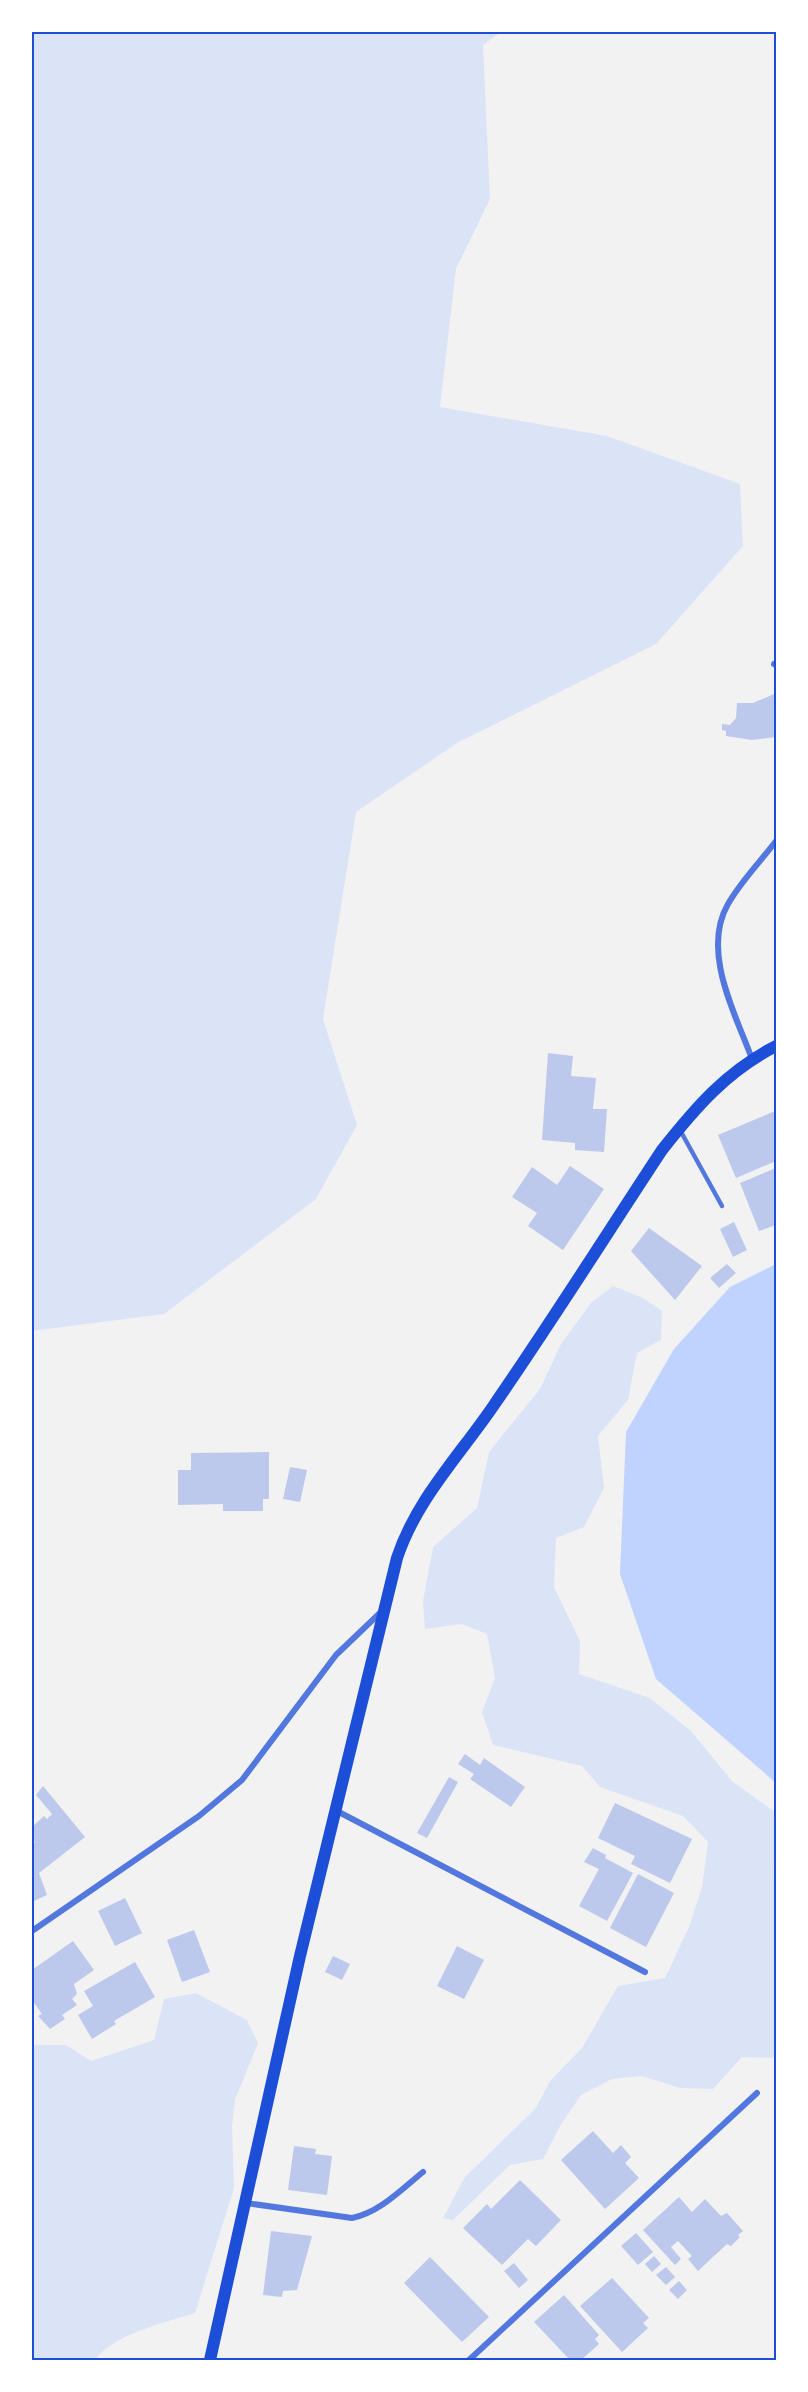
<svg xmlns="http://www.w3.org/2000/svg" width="808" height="2392" viewBox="0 0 808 2392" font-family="Commissioner,sans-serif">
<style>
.green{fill:#dbe4f7}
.water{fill:#bfd3fe}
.building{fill:#bdc9ec}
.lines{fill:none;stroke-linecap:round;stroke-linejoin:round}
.service{stroke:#5277de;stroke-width:4.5}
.minor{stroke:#5277de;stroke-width:6}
.secondary{stroke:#1d4ed8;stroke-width:12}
.neatline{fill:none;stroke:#1d4ed8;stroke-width:2}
</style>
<rect width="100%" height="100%" fill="#f2f2f2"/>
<g class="green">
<path d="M32,32h469l-18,13 7,154 -34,70 -16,138 167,29 133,48 3,62 -87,98 -199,99 -101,69 -33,207 34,106 -41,74 -152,115 -132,17z"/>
<path d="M613,1286l30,12 19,13 -1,29 -24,13 -9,47 -30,36 6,52 -20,39 -28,11 -2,49 26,54 -1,33 71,24 41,33 41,50 44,32v53l-3,6 3,5v181l-34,-1 -29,32 -33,-1 -38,-12 -30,3 -31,16 -21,31 -17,33 -33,6 -57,55 -10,-2 22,-41 71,-69 14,-27 32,-33 36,-62 47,-8 24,-51 13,-40 6,-45 -25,-26 -83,-29 -18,-21 -89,-21 -11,-33 13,-34 -8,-44 -25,-10 -37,5 -2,-28 10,-54 44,-39 12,-56 51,-63 21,-45 30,-41z"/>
<path d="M196,1993l51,27 11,23 -23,57 -3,26 2,62 -39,125c-34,11 -78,20 -101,47h-62v-315h34l25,16 63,-21 10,-41z"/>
</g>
<path class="water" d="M776,1264v519l-120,-104 -36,-105 6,-142 48,-83 56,-62z"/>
<g class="building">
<path d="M774,694l2,2v41l-24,3 -26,-4v-5l-4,-1v-6l8,1 6,-7 1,-15h16z"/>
<path d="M548,1053l25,3 -2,20 25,2 -3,31h14l-3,43 -29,-2v-7l-33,-3z"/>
<path d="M775,1111l1,5v45l-40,17 -18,-43z"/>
<path d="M570,1166l34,23 -41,61 -35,-24 9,-13 -25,-16 20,-30 25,18z"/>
<path d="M776,1168v57l-17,6 -19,-48z"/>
<path d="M734,1222l13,28 -14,7 -13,-28z"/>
<path d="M649,1228l53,38 -27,34 -44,-49z"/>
<path d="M727,1264l9,9 -17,15 -9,-10z"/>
<path d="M269,1452v47h-6v12h-40v-7l-45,1v-35h13v-17z"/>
<path d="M290,1467l17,3 -7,32 -17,-3z"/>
<path d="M465,1754l15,11 4,-7 41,29 -14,20 -41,-28 4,-5 -16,-10z"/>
<path d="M449,1777l9,5 -31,56 -10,-5z"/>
<path d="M43,1786l42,51 -46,36 8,22 -15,7v-56l3,-4 -3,-4v-11l12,-11 3,3 5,-5 -16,-19z"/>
<path d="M615,1803l77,36 -22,44 -39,-19 4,-8 -37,-18z"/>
<path d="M593,1848l13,7 -1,3 28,15 -26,48 -28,-15 20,-37 -15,-7z"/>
<path d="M638,1874l36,19 -28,54 -36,-19z"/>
<path d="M125,1898l17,35 -27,13 -17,-35z"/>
<path d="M194,1930l16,42 -28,10 -15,-42z"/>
<path d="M73,1941l21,29 -20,14 3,10 -5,5 5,6 -15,10 3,4 -15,10 -12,-13 4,-2 -10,-14 2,-3 -2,-3v-8l2,-2 -2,-3v-11z"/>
<path d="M457,1946l27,14 -20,39 -27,-13z"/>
<path d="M333,1956l17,8 -8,16 -17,-8z"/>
<path d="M135,1962l20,35 -41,24 2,3 -24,15 -14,-24 15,-9 -9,-15z"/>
<path d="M593,2131l20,22 8,-8 10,12 -6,6 14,15 -34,31 -44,-49z"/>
<path d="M294,2146l22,3 -1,5 17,2 -5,39 -39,-5z"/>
<path d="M520,2180l41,40 -25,26 -8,-7 -26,26 -39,-37 24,-24 4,5z"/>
<path d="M679,2197l13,15 13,-13 16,17 6,-3 16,18 -5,4 2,2 -9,9 -4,-2 -29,27 -10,-12 4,-3 -14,-15 -7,6 10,12 -6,6 -32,-35z"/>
<path d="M271,2231l41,5 -15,54 -14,1 -1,6 -19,-2z"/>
<path d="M636,2233l17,19 -15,13 -17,-19z"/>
<path d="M654,2256l7,8 -9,8 -7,-8z"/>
<path d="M430,2257l59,60 -27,25 -58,-59z"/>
<path d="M514,2263l14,17 -9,8 -15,-17z"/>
<path d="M666,2267l9,10 -9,8 -10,-10z"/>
<path d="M612,2278l37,40 -6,5 5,5 -26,24 -42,-46z"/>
<path d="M679,2281l8,9 -9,9 -9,-9z"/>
<path d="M564,2295l35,40 -4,4 4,5 -18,16h-11l-36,-38z"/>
</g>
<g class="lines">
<path class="service" d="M680,1130l42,76"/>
<g class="minor">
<path d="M774,664l2,1"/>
<path d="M752,1059c-17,-46 -51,-108 -24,-155 13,-23 33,-43 48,-63"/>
<path d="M335,1810l310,162"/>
<path d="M32,1931l167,-115 43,-36 94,-125 46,-44"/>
<path d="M246,2203l106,15c27,-5 50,-29 71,-46"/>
<path d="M469,2360l288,-267"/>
</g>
<path class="secondary" d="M210,2360l90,-404 97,-398c19,-58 63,-103 97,-153 58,-84 112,-170 168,-255 34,-43 65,-79 114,-104"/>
</g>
<rect width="808" height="2392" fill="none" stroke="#ffffff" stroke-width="66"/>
<rect x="33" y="33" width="742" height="2326" class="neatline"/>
</svg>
